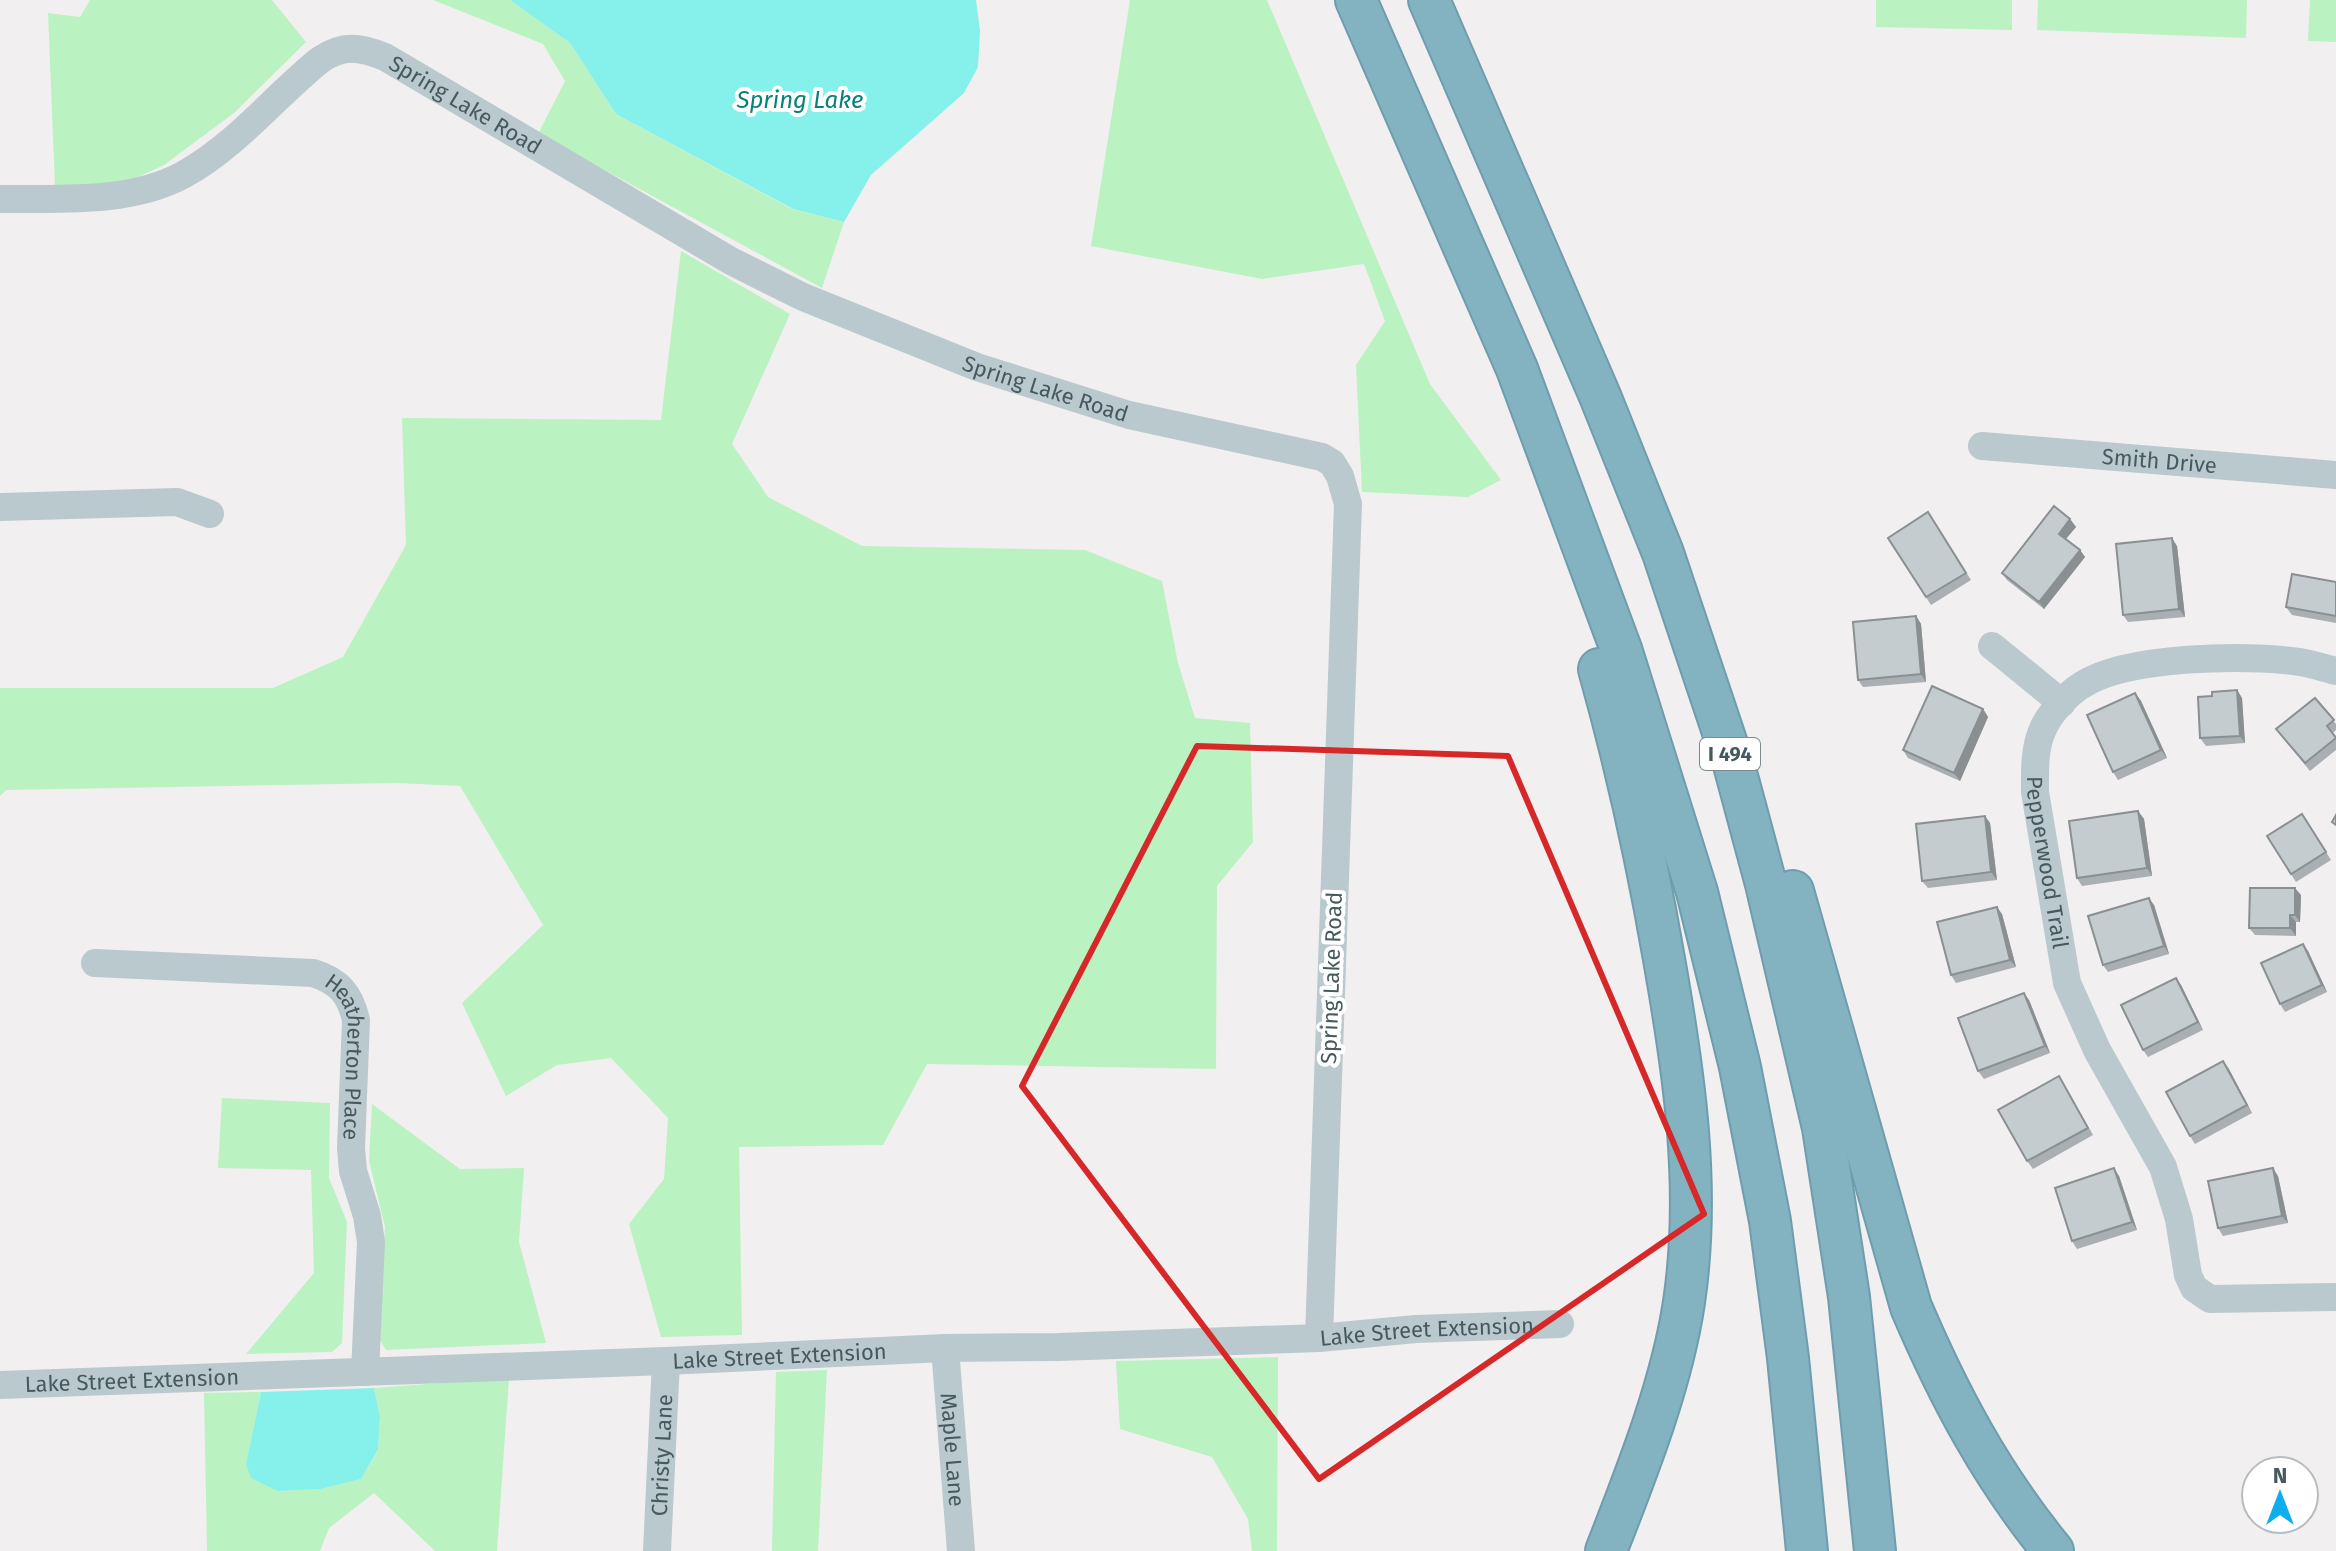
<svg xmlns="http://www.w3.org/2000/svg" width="2336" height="1551" viewBox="0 0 2336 1551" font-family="'Fira Sans',sans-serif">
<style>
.green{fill:#bbf2c1}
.water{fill:#85f1ea}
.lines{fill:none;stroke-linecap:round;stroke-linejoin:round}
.highway-casing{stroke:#6f9dad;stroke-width:44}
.minor{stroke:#bac9cd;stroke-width:28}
.highway{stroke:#83b2c1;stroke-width:40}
.wall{fill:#a9afb2}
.shaded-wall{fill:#8a8f91}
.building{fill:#c5cccf;stroke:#8a8f91;stroke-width:2}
.marked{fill:none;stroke:#d62828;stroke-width:6;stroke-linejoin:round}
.labels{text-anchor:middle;stroke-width:8;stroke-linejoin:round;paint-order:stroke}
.shield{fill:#fff;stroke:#7e8b8e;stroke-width:2}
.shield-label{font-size:20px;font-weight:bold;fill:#46595e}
.street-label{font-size:22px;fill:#46595e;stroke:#fff}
.water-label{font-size:24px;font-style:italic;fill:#07827a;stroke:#fff}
</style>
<rect width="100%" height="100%" fill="#f2eff0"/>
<g class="green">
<path d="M90,0h182l34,42 -72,71 -70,52 -26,12 -26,6 -57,3 -7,-173 32,4z"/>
<path d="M433,0h77l60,43 46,71 176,95 52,13 -22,66 -284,-154 27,-53 -22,-37z"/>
<path d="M1130,0h137l163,384 71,96 -33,17 -106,-5 -6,-127 29,-44 -21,-57 -102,15 -171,-33z"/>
<path d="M1876,0h136v30l-136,-3z"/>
<path d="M2038,0h209l-1,38 -209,-8z"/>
<path d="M2310,0h26v42l-28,-1z"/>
<path d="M681,251l109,63 -58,130 36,53 94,49 223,4 77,31 16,82 17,55 55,5 3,119 -36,44 -1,183 -289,-5 -44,81 -144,2 3,188 -81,2 -32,-113 35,-45 4,-61 -57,-60 -54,7 -51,31 -44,-93 81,-78 -83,-139 -62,-3 -392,7 -6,6v-108h273l70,-31 63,-112 -4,-127 259,2z"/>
<path d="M222,1098l108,5 -1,75 18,44 -5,121 -10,9 -86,2 68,-81 -3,-103 -93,-2z"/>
<path d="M372,1104l88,65 64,-1 -5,74 27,101 -160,7 -7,-11 6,-112 -16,-66z"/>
<path d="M1278,1357l-1,194h-25l-4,-32 -36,-62 -92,-28 -4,-68z"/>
<path d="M827,1370l-9,181h-46l4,-179z"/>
<path d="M509,1378l-12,173h-62l-61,-58 -45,35 -9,23h-113l-3,-158 57,-1 -15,72 32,27 43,-2 40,-10 17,-28 2,-34 -6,-29z"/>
</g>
<g class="water">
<path d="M510,0h466l4,31 -2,36 -14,26 -93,82 -27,47 -51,-13 -177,-95 -46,-71z"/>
<path d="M374,1388l6,29 -2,33 -17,29 -40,10 -43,2 -27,-13 -5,-14 15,-72z"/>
</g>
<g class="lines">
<g class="highway-casing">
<g id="highway">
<path d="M1356,0l161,369 105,283 75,240 43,175 30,154 18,137 19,193"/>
<path d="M1429,0l171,396 63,157 71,212 32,119 57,244 26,169 26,254"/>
<path d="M1599,669c27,96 48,192 65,290 20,113 37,229 20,343 -12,82 -48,172 -78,249"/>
<path d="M1793,891l118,416c38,89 80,168 142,244"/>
</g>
</g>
<g class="minor">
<path id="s1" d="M0,199c59,-1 129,5 183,-24 53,-29 91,-78 137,-115 23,-16 40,-13 65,-3l346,204 72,36 174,70 152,48 193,42 10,6 8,13 8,28 -29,834"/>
<path id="s2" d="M1982,446l354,29"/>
<path d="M0,507l177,-5 33,12"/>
<path d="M1992,646l70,57"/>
<path id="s3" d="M2336,671c-12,-3 -24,-7 -36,-9 -52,-8 -174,-6 -218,23 -16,10 -33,29 -40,46 -8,19 -7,41 -7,61l32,191 30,67 66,117 16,52 9,56 6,13 16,11 126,-2"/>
<path id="s4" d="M95,963l218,10c26,8 37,21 43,47l-5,128 2,23 14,45 4,26 -6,130"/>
<path id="s5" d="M945,1348l16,203"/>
<path id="s6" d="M0,1385l666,-24 279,-13 113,-1 261,-9 97,-9 144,-5"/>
<path id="s7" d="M657,1551l9,-190"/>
</g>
<use href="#highway" class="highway"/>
</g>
<g class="wall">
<path d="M1928,512l43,68 -40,25 -43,-67z"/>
<path d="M2070,519l6,8 -10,12 14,11 5,7 -41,52 -37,-29 -5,-7z"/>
<path d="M2177,546l8,71 -57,5 -5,-7z"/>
<path d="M2336,582v41l-44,-8 -6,-8z"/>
<path d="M1916,616l5,8 5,58 -63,5 -5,-7z"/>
<path d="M2237,690l5,8 3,45 -39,3 -6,-8 12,-42z"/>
<path d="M2135,693l6,8 26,57 -49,22 -5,-8z"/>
<path d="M2315,698l21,26v6l-3,3 3,3v14l-26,21 -34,-42z"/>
<path d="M1983,709l5,8 -28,64 -52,-23 -5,-8z"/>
<path d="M2138,811l6,8 8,57 -70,10 -5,-8z"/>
<path d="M2302,814l29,46 -35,22 -29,-46z"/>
<path d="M1985,816l5,7 7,57 -69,8 -6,-7z"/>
<path d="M2301,895l-1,27h-4v14l-41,-1 -6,-7z"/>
<path d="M2154,905l15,49 -61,18 -5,-7z"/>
<path d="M2002,914l14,53 -60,16 -5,-8z"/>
<path d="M2308,951l19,41 -42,20 -5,-8z"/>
<path d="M2181,985l22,45 -55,27 -5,-7z"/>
<path d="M2029,1000l21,53 -66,26 -6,-8z"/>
<path d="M2223,1061l29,52 -57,31 -5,-8z"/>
<path d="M2064,1084l29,51 -60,34 -6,-8z"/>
<path d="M2119,1176l18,54 -60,19 -5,-8z"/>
<path d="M2278,1176l10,47 -65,13 -5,-8z"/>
</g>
<g class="shaded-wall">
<path d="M2070,519l6,8 -12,14 -5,-7z"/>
<path d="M2172,538l5,8 8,71 -6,-8z"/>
<path d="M2080,550l5,7 -41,52 -5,-7z"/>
<path d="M1916,616l5,8 5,58 -5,-8z"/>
<path d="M2237,690l5,8 3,45 -5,-7z"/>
<path d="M2135,693l6,8 26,57 -6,-8z"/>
<path d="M1983,709l5,8 -28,64 -6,-8z"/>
<path d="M2138,811l6,8 8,57 -5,-8z"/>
<path d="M1985,816l5,7 7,57 -6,-8z"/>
<path d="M2295,888l6,7 -1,27 -5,-7z"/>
<path d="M2149,898l5,7 15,49 -5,-8z"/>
<path d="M1997,907l5,7 14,53 -6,-7z"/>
<path d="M2290,915l6,7v14l-6,-8z"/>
<path d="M2303,944l5,7 19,41 -5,-7z"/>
<path d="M2176,978l5,7 22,45 -5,-8z"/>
<path d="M2024,993l5,7 21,53 -5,-7z"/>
<path d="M2223,1061l6,8 23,44 -5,-8z"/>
<path d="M2114,1168l5,8 18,54 -5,-8z"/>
<path d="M2273,1168l5,8 10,47 -6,-7z"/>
</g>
<g class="building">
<path d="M2054,506l16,13 -11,15 21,16 -41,52 -37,-29z"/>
<path d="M1928,512l38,61 -40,24 -38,-59z"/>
<path d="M2172,538l7,71 -56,6 -7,-71z"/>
<path d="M2292,574l44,8v34l-50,-9z"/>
<path d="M1916,616l5,58 -63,6 -5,-58z"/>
<path d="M1932,686l51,23 -29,64 -51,-23z"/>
<path d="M2237,690l3,46 -40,2 -2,-41 14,-1v-4z"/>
<path d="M2135,693l26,57 -48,22 -26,-57z"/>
<path d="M2315,698l19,22 -7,6 9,12 -31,25 -29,-34z"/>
<path d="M2138,811l9,57 -70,10 -8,-57z"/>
<path d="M2302,814l24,38 -35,22 -24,-38z"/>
<path d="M2336,815v10l-4,-3z"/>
<path d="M1985,816l6,56 -69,9 -6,-57z"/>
<path d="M2250,888h45v27h-5v13h-41z"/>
<path d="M2149,898l15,48 -61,19 -15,-49z"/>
<path d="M1997,907l13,53 -59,15 -14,-53z"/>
<path d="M2303,944l19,41 -42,19 -19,-41z"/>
<path d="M2176,978l22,44 -55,28 -22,-45z"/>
<path d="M2024,993l21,53 -67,25 -20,-53z"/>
<path d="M2223,1061l24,44 -57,31 -24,-44z"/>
<path d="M2059,1076l29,52 -61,33 -29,-51z"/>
<path d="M2114,1168l18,54 -60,19 -17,-53z"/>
<path d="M2273,1168l9,48 -64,12 -10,-47z"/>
</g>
<path class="marked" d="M1197,746l311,10 196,458 -385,265 -297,-393z"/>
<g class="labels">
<rect class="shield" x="1700" y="738" width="60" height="32" rx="6"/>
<g class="shield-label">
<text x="1730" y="761">I 494</text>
</g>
<g class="street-label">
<text dy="8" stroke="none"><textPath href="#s1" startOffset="528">Spring Lake Road</textPath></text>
<text dy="8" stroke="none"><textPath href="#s1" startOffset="1176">Spring Lake Road</textPath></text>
<text dy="8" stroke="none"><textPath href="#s2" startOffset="178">Smith Drive</textPath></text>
<text dy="8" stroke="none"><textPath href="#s3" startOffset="454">Pepperwood Trail</textPath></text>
<text transform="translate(1331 978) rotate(-88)" y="8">Spring Lake Road</text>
<text dy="8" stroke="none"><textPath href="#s4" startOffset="320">Heatherton Place</textPath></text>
<text dy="8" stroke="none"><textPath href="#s6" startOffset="1428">Lake Street Extension</textPath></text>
<text dy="8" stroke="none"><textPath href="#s6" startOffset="780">Lake Street Extension</textPath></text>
<text dy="8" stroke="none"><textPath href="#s6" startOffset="132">Lake Street Extension</textPath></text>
<text dy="8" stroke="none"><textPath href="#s5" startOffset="102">Maple Lane</textPath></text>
<text dy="8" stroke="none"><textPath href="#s7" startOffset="96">Christy Lane</textPath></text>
</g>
<g class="water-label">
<text x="800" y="108">Spring Lake</text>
</g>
</g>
<g transform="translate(2280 1495)"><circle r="38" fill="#ffffff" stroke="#b5bdbf" stroke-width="2"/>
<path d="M0-6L14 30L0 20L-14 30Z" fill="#0eaded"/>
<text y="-12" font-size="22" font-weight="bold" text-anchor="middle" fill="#46595e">N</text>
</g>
</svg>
